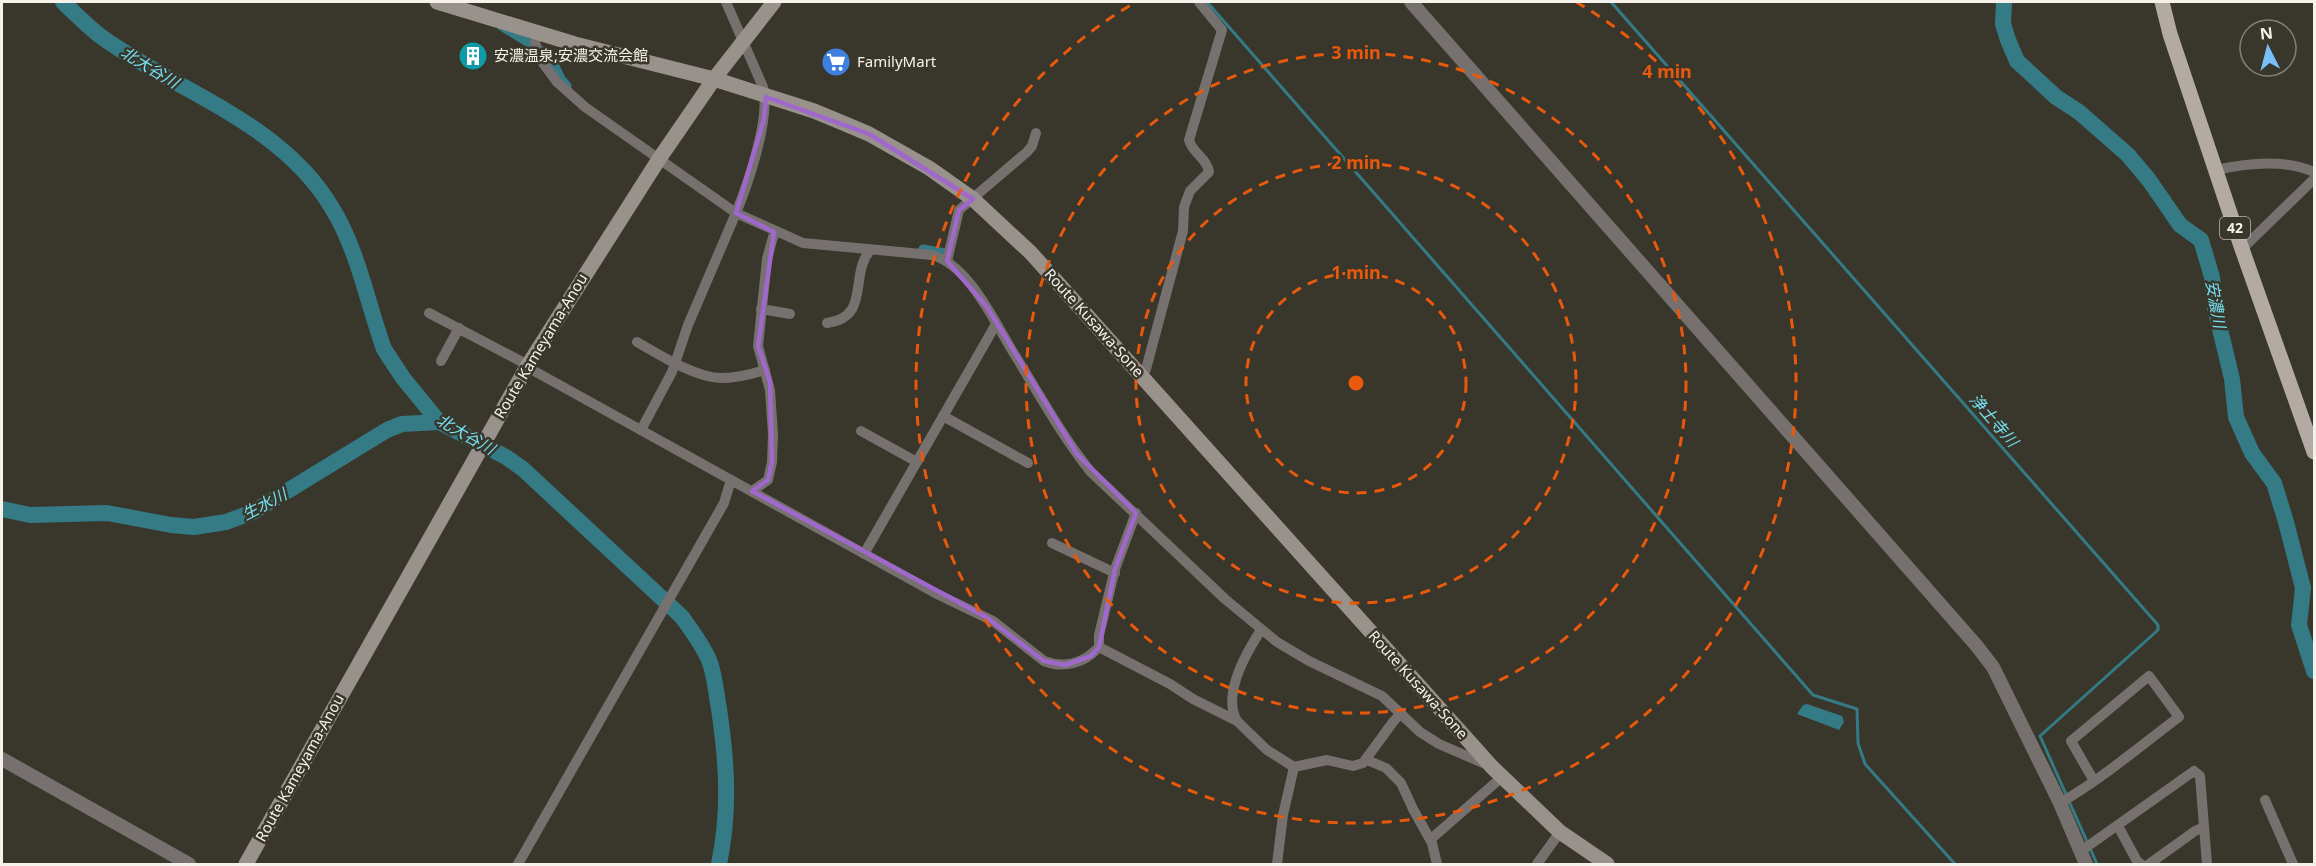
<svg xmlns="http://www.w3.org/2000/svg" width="2316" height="866" viewBox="0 0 2316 866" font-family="'Noto Sans','Noto Sans JP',sans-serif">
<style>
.water{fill:#347b86}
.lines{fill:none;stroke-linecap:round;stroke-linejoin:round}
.stream{stroke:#347b86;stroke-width:3}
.canal{stroke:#347b86;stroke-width:9}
.river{stroke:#347b86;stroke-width:16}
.minor{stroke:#76716e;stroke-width:10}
.tertiary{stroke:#76716e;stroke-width:14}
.secondary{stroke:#99918c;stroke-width:15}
.primary{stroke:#b4aaa4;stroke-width:15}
.marked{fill:none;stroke:#a067cc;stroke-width:4.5;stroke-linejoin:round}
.ring{fill:none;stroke:#e8590c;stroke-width:3;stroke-dasharray:10 8}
.labels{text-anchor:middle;stroke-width:5;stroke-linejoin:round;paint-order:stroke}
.shield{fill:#39362c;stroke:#bdbab2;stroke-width:1.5}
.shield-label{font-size:14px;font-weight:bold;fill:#f5f2ec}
.poi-label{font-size:15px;fill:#f5f2ec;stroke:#39362c;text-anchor:start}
.street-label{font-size:15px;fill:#f5f2ec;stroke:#39362c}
.water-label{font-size:16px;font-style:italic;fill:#74e0f2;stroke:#39362c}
.centre{fill:#e8590c;stroke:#39362c;stroke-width:3}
.ring-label{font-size:18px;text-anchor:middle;font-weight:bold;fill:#e8590c;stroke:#39362c;stroke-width:5;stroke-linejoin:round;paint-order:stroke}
</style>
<rect width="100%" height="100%" fill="#39362c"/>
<path class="water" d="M1807,704l35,12 2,6 -5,8 -42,-16 6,-9z"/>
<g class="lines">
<g class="stream">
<path d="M1207,2l606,693 44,14 1,34 7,21 90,100"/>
<path d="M1611,2l547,623v5l-118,106 57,128"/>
</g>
<g class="canal">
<path d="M501,26l49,30 11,23 6,7"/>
<path d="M923,249l22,4"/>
</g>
<g class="river">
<path d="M63,2c13,12 26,26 40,36 77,55 179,85 229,170 26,42 35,94 52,141l19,29 36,44 67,35 17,12 159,148c10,14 20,27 27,43 6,15 7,33 10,49 8,54 11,102 0,155"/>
<path d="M2004,2l-1,22 5,16 9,21 39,36 23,15 49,43 21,25 31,45 21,15 11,37 3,31 17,71 4,38 16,36 22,30 12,39 17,66 -4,37 15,46"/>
<path d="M2,509l28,6 77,-2 64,12 23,2 32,-5 27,-10 134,-82 15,-6 37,-2"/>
</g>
<g class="minor">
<path d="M536,33l-1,10 8,20 14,19 28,25 151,106 67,30 129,12c37,10 62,66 81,97 25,40 48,83 78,120l134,127 52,43 32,19 73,35 38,36 19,12 51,22"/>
<path d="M2216,170c31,-7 69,-11 98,2"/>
<path d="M2242,249l72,-70"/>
<path d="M947,261l12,-51 68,-58 5,-6 4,-13"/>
<path d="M761,309l29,5"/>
<path d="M429,313l99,52"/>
<path d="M827,323c44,-6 22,-47 43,-73"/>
<path d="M637,342c21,12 60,37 86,36 13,0 29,-4 42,-8"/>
<path d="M441,361l18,-33"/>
<path d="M527,367l408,226 58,28 51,40c21,8 40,2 55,-14v-12l16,-66 21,-56"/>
<path d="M1142,377l4,-8 37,-138 1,-24 6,-16 19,-19c-2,-14 -16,-18 -20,-32l33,-110 -23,-28"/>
<path d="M943,416l85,47"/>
<path d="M641,430l31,-58 16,-47 48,-112c12,-29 35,-96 27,-126l-37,-85"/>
<path d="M861,431l56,31"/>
<path d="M752,491l16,-11 4,-18 1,-28 -3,-44 -12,-44 9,-87 6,-22 3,-4"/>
<path d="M1052,543l63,30"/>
<path d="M864,554l132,-230"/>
<path d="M1099,647l71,37 23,15 44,22 30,29 27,17 33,-7 26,6 10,-3 30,-41 8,-9"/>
<path d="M1237,721c-15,-26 9,-68 24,-91"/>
<path d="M1367,760l19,8 15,15 12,26 19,34 5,21"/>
<path d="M2265,800l28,64"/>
<path d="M2060,803c42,-24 80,-57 119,-86l-30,-41 -78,65 23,40"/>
<path d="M2118,826l19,35 4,3"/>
<path d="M1431,839l71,-62"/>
<path d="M2081,851l113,-80 6,5 7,88"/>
<path d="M518,864l206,-361 7,-23"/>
<path d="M1277,864l6,-49 11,-48"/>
<path d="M1537,864l23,-32"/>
<path d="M2149,864l46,-33 9,-4"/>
</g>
<g class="tertiary">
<path d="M1411,2l565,643 17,22 67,136 26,61"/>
<path d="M2,759l187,105"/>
</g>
<g class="secondary">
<path d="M437,2l138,42 139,35 100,32 29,12 26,11 60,34 44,31 58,54 461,514 68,65 47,32"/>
<path d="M246,864l282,-499 131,-206 55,-80 60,-77"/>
</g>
<path class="primary" d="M2162,2l8,32 72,215 72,203"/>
</g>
<path class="marked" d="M766,97l103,37 104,65 -14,11 -12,51 40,46 90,147 59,59 -21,56 -16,78 -8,9 -26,9 -21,-4 -58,-44 -234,-126 16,-11 4,-18 -2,-80 -12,-36 16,-114 -38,-19 28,-94z"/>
<g class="ring">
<circle cx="1356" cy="383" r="110"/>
<circle cx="1356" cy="383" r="220"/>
<circle cx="1356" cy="383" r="330"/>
<path d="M1576 2A440 440 0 1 1 1136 2"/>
</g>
<defs>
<g id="building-disc" transform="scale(1.5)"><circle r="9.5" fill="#0f9aa8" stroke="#39362c"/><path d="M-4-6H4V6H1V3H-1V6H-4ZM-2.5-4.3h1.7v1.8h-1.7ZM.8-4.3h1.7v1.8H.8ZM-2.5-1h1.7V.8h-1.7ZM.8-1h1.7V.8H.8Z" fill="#fff"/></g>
<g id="supermarket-disc" transform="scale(1.5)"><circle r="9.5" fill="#3f7fe0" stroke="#39362c"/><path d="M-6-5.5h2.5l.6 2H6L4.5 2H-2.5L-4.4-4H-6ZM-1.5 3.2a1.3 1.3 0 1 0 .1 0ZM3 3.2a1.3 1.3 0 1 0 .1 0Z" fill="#fff"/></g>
</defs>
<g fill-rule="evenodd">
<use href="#building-disc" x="473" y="56"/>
<use href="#supermarket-disc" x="836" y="62"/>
</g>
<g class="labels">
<rect class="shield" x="2220" y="217" width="30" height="22" rx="4.5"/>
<g class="shield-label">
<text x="2235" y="233">42</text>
</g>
<g class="poi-label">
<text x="494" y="61">安濃温泉;安濃交流会館</text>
<text x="857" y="67">FamilyMart</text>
</g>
<g class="street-label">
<text transform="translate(1094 323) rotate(48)" y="5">Route Kusawa-Sone</text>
<text transform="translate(541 346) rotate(-59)" y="5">Route Kameyama-Anou</text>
<text transform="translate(1418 685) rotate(48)" y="5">Route Kusawa-Sone</text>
<text transform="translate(300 768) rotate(-61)" y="5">Route Kameyama-Anou</text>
</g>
<g class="water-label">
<text transform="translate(150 67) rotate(31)" y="6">北大谷川</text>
<text transform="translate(2216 304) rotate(80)" y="6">安濃川</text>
<text transform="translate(1994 420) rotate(49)" y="6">浄土寺川</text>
<text transform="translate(466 434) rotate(30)" y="6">北大谷川</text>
<text transform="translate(264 504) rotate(-28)" y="6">生水川</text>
</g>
</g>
<circle cx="1356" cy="383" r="9" class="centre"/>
<g class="ring-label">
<text x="1356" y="59">3 min</text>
<text x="1667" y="78">4 min</text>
<text x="1356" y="169">2 min</text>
<text x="1356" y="279">1 min</text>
</g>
<rect width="2316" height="866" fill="none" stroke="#f5f2ec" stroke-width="6"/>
<g transform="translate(2268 48) rotate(354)"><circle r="28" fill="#39362c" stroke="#848179" stroke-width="1.5"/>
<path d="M0-4.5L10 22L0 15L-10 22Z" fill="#78bff7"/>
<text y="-9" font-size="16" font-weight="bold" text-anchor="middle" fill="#f5f2ec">N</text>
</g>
</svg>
